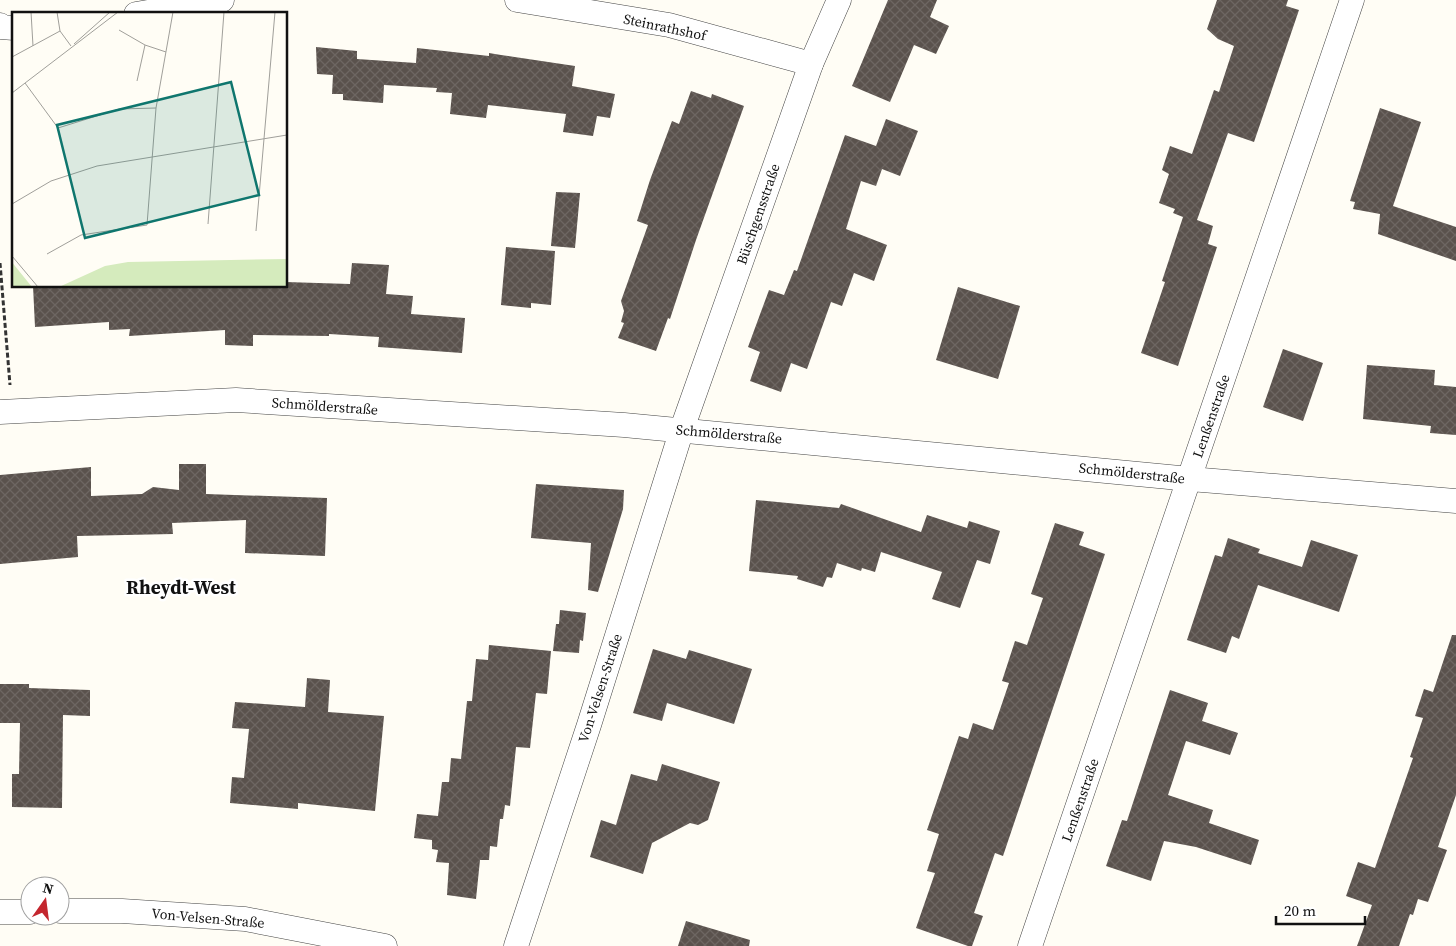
<svg xmlns="http://www.w3.org/2000/svg" width="1456" height="946" viewBox="0 0 1456 946" font-family="'Source Serif 4',serif">
<style>
.building{fill:url(#building-cross-hatch)}
.lines{fill:none;stroke-linecap:round;stroke-linejoin:round}
.street-casing{stroke:#444;stroke-width:25}
.path{stroke:#333;stroke-width:3;stroke-dasharray:5 2.5;stroke-linecap:butt}
.street{stroke:#fff;stroke-width:24}
.labels{text-anchor:middle;stroke-width:5;stroke-linejoin:round;paint-order:stroke}
.street-label{font-size:14px;fill:#111;stroke:#fff}
.district-label{font-size:19px;font-weight:bold;fill:#111;stroke:#fff}
.inset-road{fill:none;stroke:#a09f9a;stroke-width:1}
.view{fill:#0f766e;fill-opacity:0.15;stroke:#0f766e;stroke-width:2.5}
.inset-edge{fill:none;stroke:#111;stroke-width:2.5}
</style>
<defs>
<pattern id="building-cross-hatch" width="8" height="8" patternUnits="userSpaceOnUse" patternTransform="scale(1.25)"><rect width="8" height="8" fill="#5a524d"/><path d="M0 0l8 8M0 8l8-8" fill="none" stroke="#6d6662"/></pattern>
</defs>
<rect width="100%" height="100%" fill="#fffdf5"/>
<g class="building">
<path d="M888,0h49l-7,17 19,9 -13,28 -22,-9 -24,57 -38,-16z"/>
<path d="M1217,0h71l-2,6 13,4 -45,132 -26,-9 -31,87 16,6 -5,18 9,3 -39,119 -37,-13 24,-71 -3,-1 21,-64 -10,-4 2,-4 -16,-6 10,-29 -7,-4 8,-24 22,8 22,-64 5,2 15,-46 -16,-7 -11,-10z"/>
<path d="M316,47l41,4v8l59,4 1,-15 72,8v-3l12,2 74,11 -3,20 43,8 -5,24 -13,-2 -4,20 -30,-4 3,-18 -78,-9 -2,13 -36,-4 2,-21 -16,-1 1,-4 -53,-3 -1,18 -40,-3v-6h-11l1,-19 -16,-1z"/>
<path d="M691,91l20,7 1,-4 32,12 -48,134 -26,79 -2,-1 -12,33 -38,-13 6,-15 -3,-1 3,-11 -3,-10 27,-76 -11,-4 13,-41 22,-59 7,3z"/>
<path d="M1380,108l41,14 -28,84 63,21v34l-78,-27 2,-20 -27,-5 2,-7 -5,-1z"/>
<path d="M886,119l32,12 -18,45 -18,-7 -6,17 -15,-5 -15,48 41,16 -13,36 -20,-8 -12,33 -11,-4 -24,67 -16,-6 -10,29 -31,-11 10,-29 -12,-5 21,-57 15,5 10,-25 3,1 48,-136 31,11z"/>
<path d="M556,192l24,1 -5,55 -24,-2z"/>
<path d="M506,247l49,4 -4,54 -20,-2v5l-30,-3z"/>
<path d="M352,263l37,2 -3,29 27,2 -2,18 54,4 -3,35 -84,-6 1,-10 -50,-3v2l-76,-1v11l-28,-1v-15l-96,6 1,-7 -21,1v-8l-74,5 -2,-41h253v-4l64,2z"/>
<path d="M958,287l62,19 -22,73 -62,-19z"/>
<path d="M1283,349l40,14 -20,58 -40,-14z"/>
<path d="M1367,365l68,5 -1,15 22,2v48l-26,-2 1,-7 -68,-7z"/>
<path d="M179,464h27v30l121,4 -2,58 -80,-3 1,-33 -74,3 1,11 -96,2 1,21 -78,7v-89l91,-8v29l51,-2 11,-7 26,3z"/>
<path d="M536,484l88,6 -1,19 -25,83 -10,-2 3,-47 -60,-5z"/>
<path d="M756,500l83,8 2,-4 80,28 6,-17 40,13 2,-7 31,10 -10,33 -13,-4 -17,48 -28,-9 10,-27 -61,-20 -6,20 -13,-4 -1,3 -24,-8 -5,15 -5,-1 -4,10 -26,-8 1,-3 -49,-5z"/>
<path d="M1055,523l29,9 -5,13 26,9 -102,302 -8,-3 -21,60 9,3 -11,30h-4l-52,-18 19,-55 -8,-2 12,-37 -12,-4 32,-94 9,3 5,-16 20,7 16,-47 -7,-2 13,-40 12,4 16,-47 -12,-4z"/>
<path d="M1228,538l32,11 -2,4 44,14 9,-27 47,15 -19,57 -81,-27 -19,54 -7,-3 -6,17 -39,-13 28,-85 7,2z"/>
<path d="M560,610l26,3 -3,28 -3,-1 -1,13 -26,-2 3,-27h3z"/>
<path d="M1452,635h4v160l-18,52 9,3 -19,52 -10,-3 -5,16 -3,-1 -11,32h-42l15,-41 -26,-9 12,-34 17,6 38,-110 -3,-1 13,-39 -8,-2 9,-27 9,3z"/>
<path d="M489,645l62,6 -4,43 -11,-1 -6,55 -14,-1 -6,59 -5,-1 -2,14h-3l-3,28 -7,-1 -1,14h-9l-4,39 -29,-4 2,-32 -13,-1 2,-12 -6,-1v-9l-18,-2 3,-24 21,2 4,-34h7l2,-24 10,1 6,-58h5l4,-42 12,1z"/>
<path d="M653,649l33,10 3,-9 63,19 -18,55 -67,-21 -5,18 -29,-8z"/>
<path d="M307,678l23,2 -2,32 56,4 -9,95 -77,-8v6l-68,-6 2,-26 12,1 5,-49 -17,-1 3,-26 70,5z"/>
<path d="M0,684h29v4l61,2v26l-27,-1 -1,93 -50,-1v-33h7l1,-51h-20z"/>
<path d="M1170,690l38,13 -6,18 36,12 -8,22 -44,-14 -18,54 45,15 -4,13 50,17 -8,25 -55,-18 -32,-6 -13,40 -45,-15 16,-46 5,1z"/>
<path d="M662,764l58,18 -12,38 -10,5 -8,-2 -38,20 -9,31 -53,-17 11,-37 15,5 15,-51 26,7z"/>
<path d="M686,921l64,19 -1,6h-71z"/>
</g>
<g class="lines">
<g class="street-casing">
<g id="street">
<path d="M517,0l152,25 142,39"/>
<path d="M136,14l86,-14"/>
<path d="M0,25l1,2 13,1"/>
<path d="M0,412l236,-12 388,25 566,54 266,22"/>
<path d="M60,911h62l123,8 140,27"/>
<path d="M0,912h30"/>
<path d="M516,946l73,-221 93,-296 129,-365 28,-64"/>
<path d="M1030,946l322,-946"/>
</g>
</g>
<path class="path" d="M0,263l10,122"/>
<use href="#street" class="street"/>
</g>
<g class="labels">
<g class="street-label">
<text transform="translate(665 27) rotate(12)" y="5">Steinrathshof</text>
<text transform="translate(758 214) rotate(-71)" y="5">Büschgensstraße</text>
<text transform="translate(325 406) rotate(4)" y="5">Schmölderstraße</text>
<text transform="translate(1211 416) rotate(-71)" y="5">Lenßenstraße</text>
<text transform="translate(729 434) rotate(5)" y="5">Schmölderstraße</text>
<text transform="translate(1132 473) rotate(6)" y="5">Schmölderstraße</text>
<text transform="translate(600 688) rotate(-72)" y="5">Von-Velsen-Straße</text>
<text transform="translate(1080 800) rotate(-71)" y="5">Lenßenstraße</text>
<text transform="translate(208 918) rotate(5)" y="5">Von-Velsen-Straße</text>
</g>
<g class="district-label">
<text x="181" y="594">Rheydt-West</text>
</g>
</g>
<g transform="translate(12 12)">
<rect width="275" height="275" fill="#fffdf5"/>
<path d="M275,247v28h-228l46,-21 23,-4zM0,250l3,4 17,21h-20z" fill="#d5ebbd"/>
<path class="inset-road" d="M19,0l2,34M107,18l26,15 21,7M48,19l11,15M62,32l36,-32M0,45l48,-26 -3,-19M125,69l8,-36M13,71l33,45 61,-19 37,-1M0,81l106,-81M0,192l39,-23 46,-15 190,-31M196,212l16,-212M244,219l19,-219M35,242l34,-19 66,-10 9,-117 17,-96M0,244l26,31"/>
<path class="view" d="M219,70l28,113 -174,43 -28,-113z"/>
<rect width="275" height="275" class="inset-edge"/>
</g>
<g transform="translate(45 901) rotate(14)"><circle r="24" fill="#ffffff" stroke="#a0a0a0"/>
<path d="M0-4L9 19L0 12L-9 19Z" fill="#c4262e"/>
<text y="-8" font-size="14" font-weight="bold" text-anchor="middle" fill="#111111">N</text>
</g>
<path d="M1276 916v8h89v-8" fill="none" stroke="#111111" stroke-width="2.5"/>
<text x="1284" y="916" font-size="15" fill="#111111" stroke="#ffffff" stroke-width="4" paint-order="stroke">20 m</text>
</svg>
